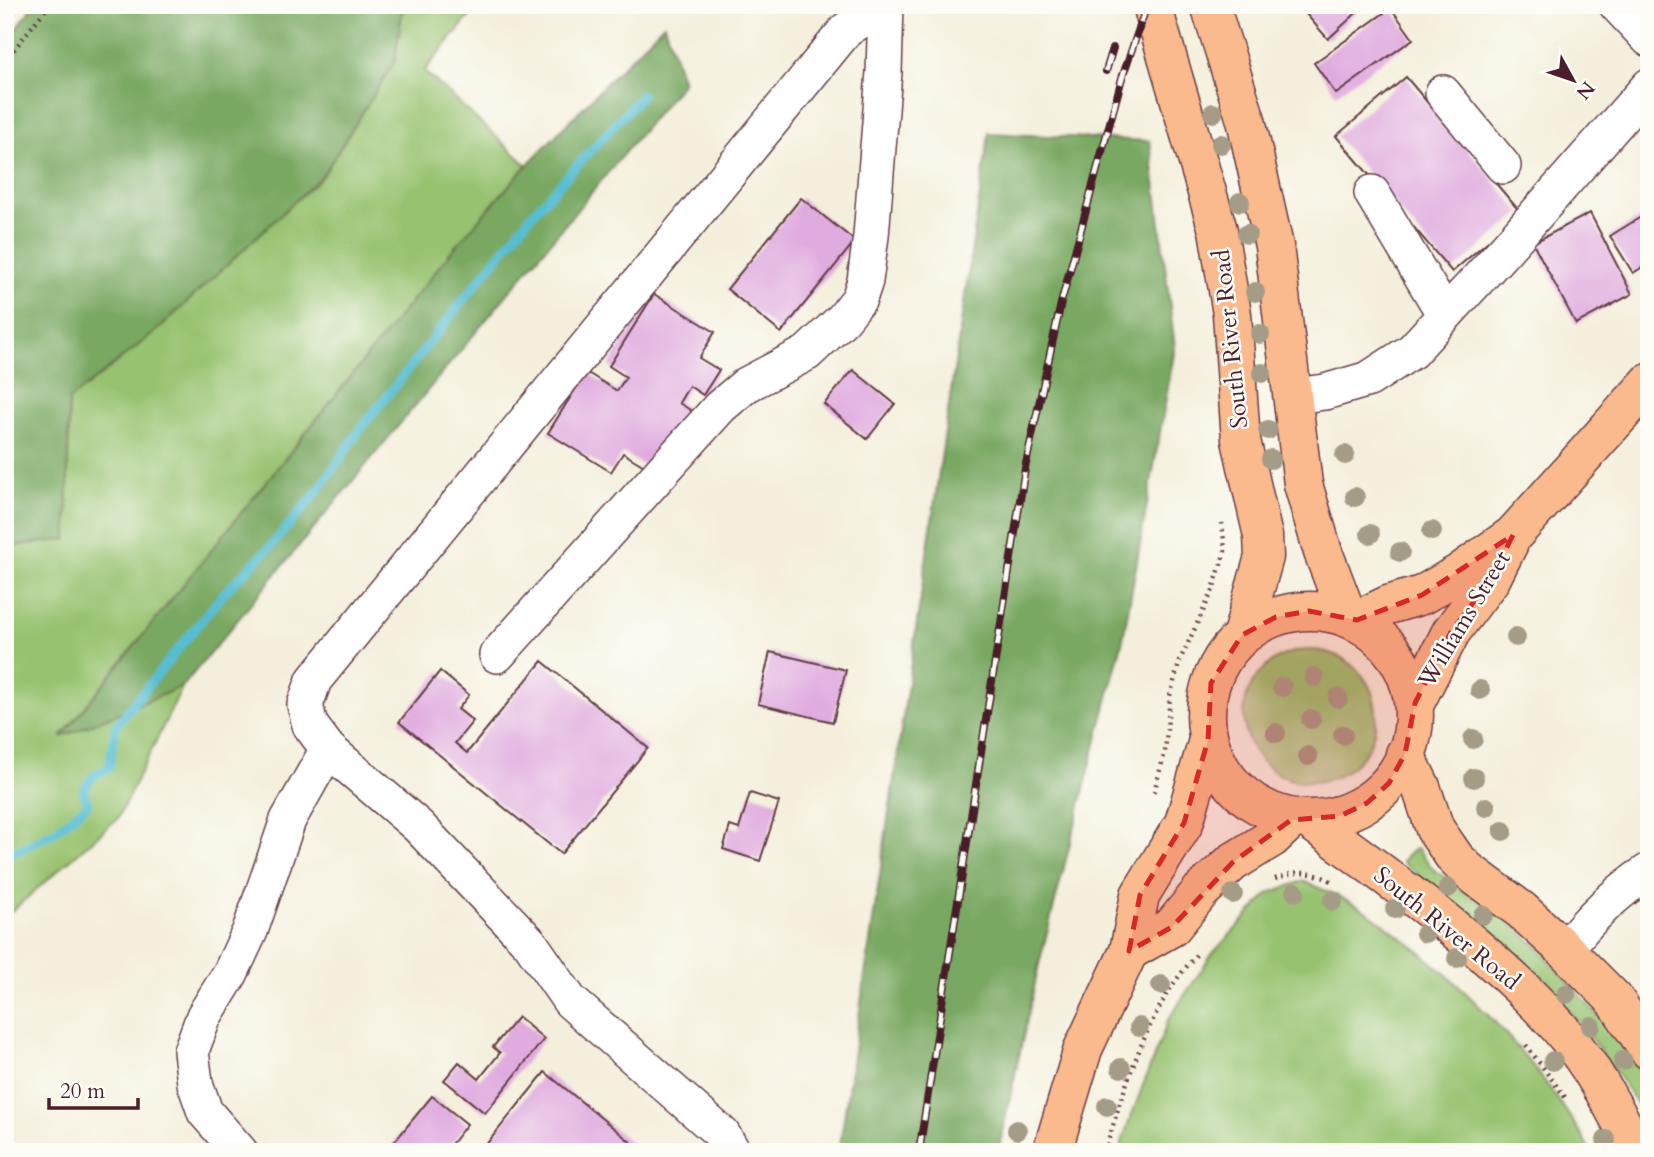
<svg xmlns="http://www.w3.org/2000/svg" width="1654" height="1157" viewBox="0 0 1654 1157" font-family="Cardo,serif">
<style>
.green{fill:#97c26f;stroke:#70704d;stroke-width:2}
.forest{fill:#79a862;stroke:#626446;stroke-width:2}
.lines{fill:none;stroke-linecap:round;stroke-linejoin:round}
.stream{stroke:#56bed3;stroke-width:9}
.building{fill:#e0abdf}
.minor-casing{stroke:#643e46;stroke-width:38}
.major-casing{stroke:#643e46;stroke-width:41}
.path{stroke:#643e46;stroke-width:4.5;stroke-dasharray:2 5;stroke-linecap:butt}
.minor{stroke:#fff;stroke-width:35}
.major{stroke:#fbba8d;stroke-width:38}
.rail-casing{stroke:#4a1f2b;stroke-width:8}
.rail{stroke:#fdfcf7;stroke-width:5;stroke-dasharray:16;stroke-linecap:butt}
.tree{fill:#a59c88}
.marked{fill:#d62828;fill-opacity:0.2;stroke:#d62828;stroke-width:5;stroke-dasharray:14 9;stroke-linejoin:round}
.labels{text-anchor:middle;stroke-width:5;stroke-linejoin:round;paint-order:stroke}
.street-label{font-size:24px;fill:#4a1f2b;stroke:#fdfcf7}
</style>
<rect width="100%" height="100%" fill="#fdfcf7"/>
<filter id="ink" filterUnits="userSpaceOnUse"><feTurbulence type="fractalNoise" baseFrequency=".0143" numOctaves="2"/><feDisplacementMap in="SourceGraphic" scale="14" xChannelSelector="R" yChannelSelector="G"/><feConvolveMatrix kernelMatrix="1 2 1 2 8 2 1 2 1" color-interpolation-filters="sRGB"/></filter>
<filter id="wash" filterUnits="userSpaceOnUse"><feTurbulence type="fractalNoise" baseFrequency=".00686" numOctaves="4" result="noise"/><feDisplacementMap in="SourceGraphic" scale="28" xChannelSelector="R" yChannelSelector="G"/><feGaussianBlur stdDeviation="1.57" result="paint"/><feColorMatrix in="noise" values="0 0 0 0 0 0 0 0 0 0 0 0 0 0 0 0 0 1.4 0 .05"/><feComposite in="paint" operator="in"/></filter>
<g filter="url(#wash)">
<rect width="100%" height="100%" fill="#f4efdc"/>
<g class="green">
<path d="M403,5h76l-55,66 103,94 -72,82 -392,489 120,-50 -65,132 -113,99v-370l62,-8 2,-139 85,-67 169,-158 72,-114z"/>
<circle cx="1310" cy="716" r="66"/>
<path d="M1417,848l17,22 70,48 34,29 76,87 35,50v40c-37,-63 -85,-124 -139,-174 -34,-32 -72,-59 -108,-88l6,-8z"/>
<path d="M1303,881c22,10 48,19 67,33 87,61 169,145 221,238h-471l3,-14 45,-118 45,-67 56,-60z"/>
</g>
<g class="forest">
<path d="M33,5h370l-8,56 -72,114 -169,158 -85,67 -2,139 -62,8v-501z"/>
<path d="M664,24l19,58 -500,604 -122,51 394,-490 72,-82z"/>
<path d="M989,133l161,8 25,207 -52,291 -83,321 -42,192h-159z"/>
</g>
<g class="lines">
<path class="stream" d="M5,857l49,-25 34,-28 -5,-13 10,-15 16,-8 7,-43 107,-131 47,-47 47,-55 42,-61 173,-217 110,-119"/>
</g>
<g id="blocks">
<g class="building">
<path d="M1298,5h67l-37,34z"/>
<path d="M1391,8l22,31 -77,55 -22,-31z"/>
<path d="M1406,77l115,136 -69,59 -116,-136z"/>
<path d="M801,198l54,43 -74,92 -54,-44z"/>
<path d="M1649,212v51l-16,10 -23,-37z"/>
<path d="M1590,213l42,81 -56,30 -43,-81z"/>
<path d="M654,294l61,38 -16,26 20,12 -16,25 -14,-9 -10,17 13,8 -38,61 -31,-19 -12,19 -63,-39 38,-61 31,19 9,-14 -17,-11z"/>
<path d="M853,370l42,34 -28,35 -43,-35z"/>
<path d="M770,652l76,18 -13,52 -75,-18z"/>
<path d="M542,661l106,87 -87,106 -162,-132 41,-51 29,24 -11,14 15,12 -18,22 12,10z"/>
<path d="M750,793l29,9 -19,59 -37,-12 7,-23 9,3z"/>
<path d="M518,1017l26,22 -59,74 -41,-33 15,-18 20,17 21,-26 -7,-6z"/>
<path d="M545,1072l98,80h-163z"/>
<path d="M432,1096l35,28 -22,28h-59z"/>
</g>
</g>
</g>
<g filter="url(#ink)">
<use href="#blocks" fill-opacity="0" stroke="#643e46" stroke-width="2"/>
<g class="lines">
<g class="minor-casing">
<g id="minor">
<path d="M1617,5l32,34"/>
<path d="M1443,93l60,73"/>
<path d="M1372,193l73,122"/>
<path d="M1293,396l32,-4 44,-13 43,-28 91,-99 146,-166"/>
<path d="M497,655l223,-248 26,-22 61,-32 36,-34 16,-20 6,-18 6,-45 13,-164 2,-67"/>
<path d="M1565,950c24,-32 50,-57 84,-79"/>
<path d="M240,1152l-35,-40 -10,-29 -4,-32 13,-35 26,-42 20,-43 38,-111 40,-71"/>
<path d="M733,1152l-11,-18 -152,-133 -40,-58 -112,-117 -90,-77 -18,-24 -5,-20 9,-25 532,-650 38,-25"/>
</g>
</g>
<g class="major-casing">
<g id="major">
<path d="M1152,5l66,225 14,84 9,126 22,96 1,21 -22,78"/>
<path d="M1210,5l36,115 28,126 29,238 20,68 24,63"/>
<circle cx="1310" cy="715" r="104"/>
<path d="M1357,620l31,-15 34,-10 36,-21 55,-39 136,-152"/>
<path d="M1415,703l36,-71 40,-53 18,-36"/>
<path d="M1405,754l16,33 14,42 20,29 12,12 54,40 44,40 49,49 35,51"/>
<path d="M1312,822c86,63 174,124 246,204 33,37 56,82 79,126"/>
<path d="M1129,951l43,-24 29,-36 32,-29 39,-24 19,-18"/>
<path d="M1052,1152l31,-103 46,-98 11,-56 44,-72 24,-83"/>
</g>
</g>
<g class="path">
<path d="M5,61l44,-56"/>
<path d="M1154,792l11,-40 5,-56 10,-36 33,-70 12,-39 -3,-28"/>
<path d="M1275,879c22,-9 37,-8 58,3"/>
<path d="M1526,1045l39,52"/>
<path d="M1105,1152c17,-57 35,-116 67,-166 8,-12 18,-23 27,-35"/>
</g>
<use href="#minor" class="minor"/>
<use href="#major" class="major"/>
<g class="rail-casing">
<g id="rail">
<path d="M1106,71l7,-23"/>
<path d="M919,1152l106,-684 36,-165 61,-225 25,-73"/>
</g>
</g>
<use href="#rail" class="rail"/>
</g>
<g class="tree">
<circle cx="1213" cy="113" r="10"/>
<circle cx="1221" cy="144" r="10"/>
<circle cx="1240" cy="202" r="10"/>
<circle cx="1247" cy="234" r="10"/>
<circle cx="1255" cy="292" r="10"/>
<circle cx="1260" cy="334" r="10"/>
<circle cx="1262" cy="373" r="10"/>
<circle cx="1268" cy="430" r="10"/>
<circle cx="1345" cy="455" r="10"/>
<circle cx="1271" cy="459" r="10"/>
<circle cx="1355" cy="497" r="10"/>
<circle cx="1432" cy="531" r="10"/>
<circle cx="1370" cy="534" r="10"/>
<circle cx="1400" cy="552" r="10"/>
<circle cx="1516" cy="637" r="10"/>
<circle cx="1314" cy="677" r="10"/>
<circle cx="1282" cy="687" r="10"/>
<circle cx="1480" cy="690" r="10"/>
<circle cx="1338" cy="698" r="10"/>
<circle cx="1311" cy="719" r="10"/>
<circle cx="1276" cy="733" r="10"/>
<circle cx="1343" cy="735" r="10"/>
<circle cx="1473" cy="739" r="10"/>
<circle cx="1308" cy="756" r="10"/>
<circle cx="1474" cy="778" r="10"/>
<circle cx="1486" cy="807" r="10"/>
<circle cx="1503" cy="831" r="10"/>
<circle cx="1448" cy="888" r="10"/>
<circle cx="1295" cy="892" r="10"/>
<circle cx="1233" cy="894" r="10"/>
<circle cx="1333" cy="901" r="10"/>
<circle cx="1395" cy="909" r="10"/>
<circle cx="1483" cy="915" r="10"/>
<circle cx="1425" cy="933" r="10"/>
<circle cx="1457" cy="958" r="10"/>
<circle cx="1161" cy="985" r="10"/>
<circle cx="1566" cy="994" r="10"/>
<circle cx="1591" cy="1026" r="10"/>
<circle cx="1139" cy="1027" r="10"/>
<circle cx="1553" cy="1061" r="10"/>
<circle cx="1623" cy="1061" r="10"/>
<circle cx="1121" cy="1068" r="10"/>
<circle cx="1107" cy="1106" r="10"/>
<circle cx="1017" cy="1130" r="10"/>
<circle cx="1606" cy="1140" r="10"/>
</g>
</g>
<path class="marked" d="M1513,535l-22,44 -40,53 -36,71 -10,51 -16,29 -22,20 -27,13 -49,4 -58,42 -61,65 -43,24 11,-56 44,-72 24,-83 3,-57 31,-48 34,-18 33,-6 48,9 65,-25z"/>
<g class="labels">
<g class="street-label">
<text transform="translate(1230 339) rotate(-96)" y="8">South River Road</text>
<text transform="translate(1464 619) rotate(-59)" y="8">Williams Street</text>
<text transform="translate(1447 928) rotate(39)" y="8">South River Road</text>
</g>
</g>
<rect width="1654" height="1157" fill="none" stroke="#fdfcf7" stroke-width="28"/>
<g transform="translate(1573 80) rotate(130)" stroke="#fdfcf7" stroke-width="5" paint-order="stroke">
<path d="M0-5L12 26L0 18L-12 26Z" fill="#4a1f2b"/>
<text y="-10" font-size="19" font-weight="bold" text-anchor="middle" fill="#4a1f2b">N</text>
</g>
<path d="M49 1098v10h89v-10" fill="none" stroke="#4a1f2b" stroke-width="3.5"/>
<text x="60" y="1098" font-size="21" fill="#4a1f2b" stroke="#fdfcf7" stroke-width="5" paint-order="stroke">20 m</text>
</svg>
